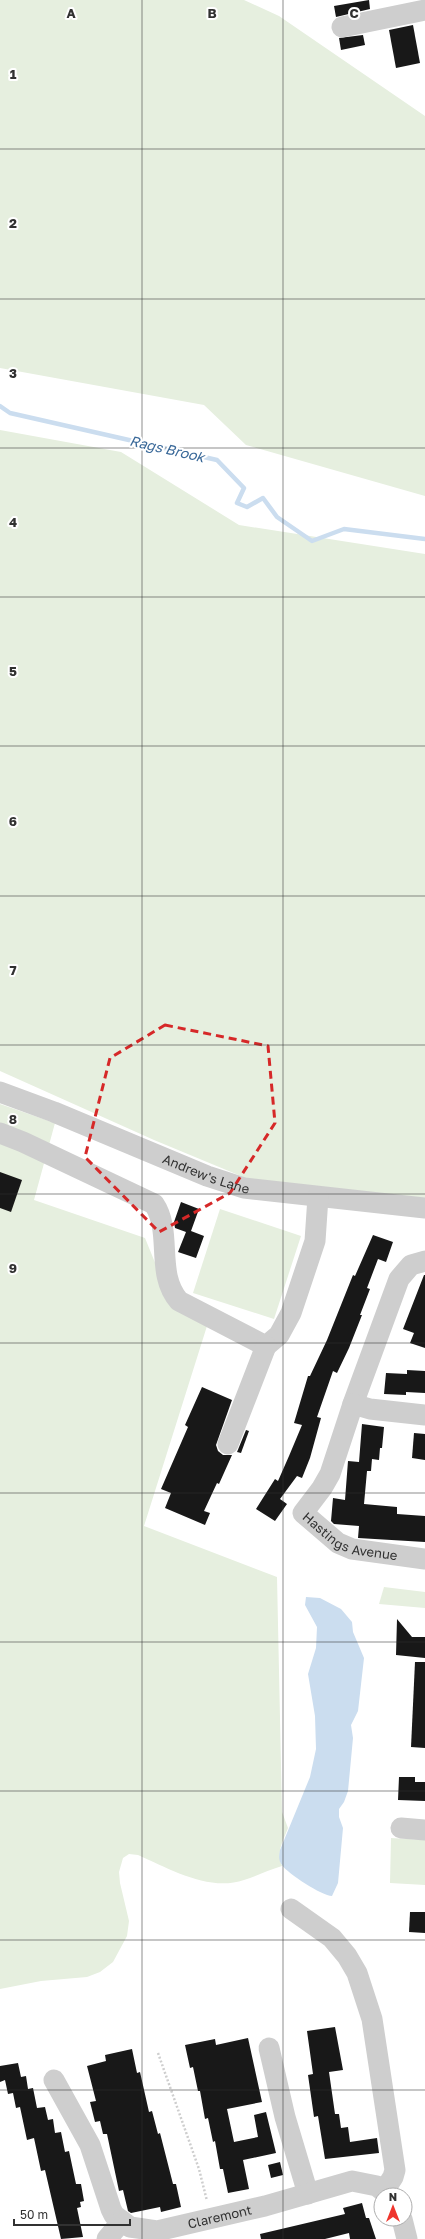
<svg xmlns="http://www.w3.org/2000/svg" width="425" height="2239" viewBox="0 0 425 2239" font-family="'Golos Text',sans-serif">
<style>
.green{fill:#e6efdf}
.water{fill:#cbddef}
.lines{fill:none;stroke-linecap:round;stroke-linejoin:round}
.stream{stroke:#cbddef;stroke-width:4.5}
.building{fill:#181818}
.path{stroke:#cecece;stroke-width:2.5;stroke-dasharray:2 2;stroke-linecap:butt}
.minor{stroke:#cecece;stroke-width:21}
.marked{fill:none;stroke:#d62828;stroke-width:3;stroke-dasharray:8 5;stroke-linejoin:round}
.grid{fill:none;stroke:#313131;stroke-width:1;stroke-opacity:0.55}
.labels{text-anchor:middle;stroke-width:4;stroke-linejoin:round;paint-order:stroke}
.street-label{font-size:13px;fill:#313131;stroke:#fff}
.water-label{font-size:14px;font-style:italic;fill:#3a6999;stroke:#fff}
.grid-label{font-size:13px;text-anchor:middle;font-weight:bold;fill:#313131;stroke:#fff;stroke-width:4;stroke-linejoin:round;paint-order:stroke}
</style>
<rect width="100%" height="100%" fill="#fff"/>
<g class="green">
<path d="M0,0h244l35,16 146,100v380l-179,-51 -42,-40 -204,-37z"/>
<path d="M0,430l121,22 118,73 186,29v646l-177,-21 -94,-39 -154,-69z"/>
<path d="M0,1104l55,19 -21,77 111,38 26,64 36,24 -63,200 133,51 5,235 6,16c-5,13 -12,24 -6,38 -14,4 -25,10 -38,14 -35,12 -74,-11 -106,-25l-9,-1 -6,4 -4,14 1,11 9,38 -2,15 -14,26 -13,10 -13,5 -46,4 -41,8z"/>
<path d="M220,1209l81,27 -27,83 -81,-26z"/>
<path d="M384,1587l41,5v16l-46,-4z"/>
<path d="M391,1838l34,2v45l-35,-2z"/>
</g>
<path class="water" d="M306,1597l14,1 21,11 11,13 1,10 11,26 -6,53 -7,14 2,13 -5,53 -4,11 -5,7v8l4,11 -5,55 -6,13c-10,0 -45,-23 -50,-31 -4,-5 -3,-10 -2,-15l30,-73 6,-28 -1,-33 -7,-42 8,-26 1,-21 -12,-22z"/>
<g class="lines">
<path class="stream" d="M0,406l10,7 207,47 27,28 -7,15 10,4 16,-9 14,19 35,24 32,-12 81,10"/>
</g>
<g class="building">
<path d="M369,0l1,9 -34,8 -2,-11z"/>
<path d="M413,25l7,38 -24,5 -7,-38z"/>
<path d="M363,35l2,10 -24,5 -2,-12z"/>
<path d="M0,1172l22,8 -11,32 -11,-4z"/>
<path d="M181,1202l18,7 -8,22 13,5 -8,22 -18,-6 8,-20 -11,-4 -1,-6z"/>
<path d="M373,1235l20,7 -7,20 -8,-3 -11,29 3,1 -10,26h2l-13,33 -12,25 -4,-2 -16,46 4,1 -11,40 -8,20 -5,-2 -17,23 7,5 -12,17 -19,-12 19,-30 3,2 11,-25 13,-31 -8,-2 14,-47h2l17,-36 26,-65 2,1z"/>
<path d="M424,1275h1v73l-15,-5 4,-10 -11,-4z"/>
<path d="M407,1370l18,1v22l-19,-1v3l-22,-1 2,-21 21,1z"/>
<path d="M202,1387l30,13 -16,45 2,6 5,4h9l-13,29 -2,-1 -13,28 6,2 -5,12 -40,-17 6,-15 -10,-4 27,-62 -3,-2z"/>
<path d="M362,1424l22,3 -2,21h-2l-1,12 -7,-1 -1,12h-4l-3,33 33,3v7l28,2v26l-67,-4 1,-12 -25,-2 -3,-3 2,-23 12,2 3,-39 11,1z"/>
<path d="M246,1430l3,1 -8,22 -4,-1z"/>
<path d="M414,1433l11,1v26l-13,-2z"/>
<path d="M397,1619l15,18h13v21l-29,-3z"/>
<path d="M415,1662h10v86l-14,-1z"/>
<path d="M399,1777h16v5h10v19l-27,-1z"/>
<path d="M410,1912h15v21l-16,-1z"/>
<path d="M335,2027l8,43 -14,2 6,42h4l2,14 7,-1 2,15 27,-4 2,15 -54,6 -7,-43 -4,1 -6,-42 5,-1 -6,-43z"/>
<path d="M248,2038l14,64 -35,7 7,33 24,-5 -4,-22 12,-3 10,41 -33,7 6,29 -21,4 -5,-24h-3l-5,-28 -2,1 -5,-24 -3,1 -5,-28h-2l-5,-24 -3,1 -5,-23 30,-6 1,6z"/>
<path d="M132,2049l5,24 3,-1 9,40 3,-1 6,23 2,-1 13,51h3l5,23 -20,5 -1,-5 -29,6 -3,-2 -5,-21 -4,1 -12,-57h-4l-3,-13 -5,1 -5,-20 6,-1 -9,-35 19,-5 -1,-6z"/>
<path d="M18,2063l3,14 5,-1 2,13 5,-1 4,20 8,-1 3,13 5,-1 2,14 6,-1 4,20 4,-1 7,33h5l3,17 -4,1 1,5 -4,1 6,29 -22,2 -16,-69 -4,1 -7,-33 -7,2 -7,-33 -4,1 -3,-15 -5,1 -3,-14 -5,2v-16z"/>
<path d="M280,2162l3,13 -12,3 -3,-13z"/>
<path d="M362,2203l4,15h3l7,21h-26l-1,-6 -24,6h-64l-1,-5 85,-20 -2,-6z"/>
</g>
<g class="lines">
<path class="path" d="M158,2053l41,116 8,32"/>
<g class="minor">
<path d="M342,27l83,-17"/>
<path id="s1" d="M0,1092l54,20 153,64 37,12 181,20"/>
<path d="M0,1133l23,9 131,62c19,28 1,70 25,97l87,45 13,-11 12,-22 24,-72 3,-44"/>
<path d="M353,1404l46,-125 12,-14 14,-4"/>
<path id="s2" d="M425,1415l-55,-6 -17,-5 -23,70 -8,14 -19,25 35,30 14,6 73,10"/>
<path d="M228,1444l38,-98"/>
<path d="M401,1828l24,2"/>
<path d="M291,1909l41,29 15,18 10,17 15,46 23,151 -2,7 -9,14"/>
<path d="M269,2048l16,69 23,77"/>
<path id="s3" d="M54,2080l36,65 21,64 3,6 16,12 27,4 108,-25 87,-25 25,5 11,9"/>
<path d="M402,2219l5,20"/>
<path d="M107,2239l15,-18"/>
</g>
</g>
<path class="marked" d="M165,1025l103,21 7,77 -45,70 -71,39 -74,-75 25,-99z"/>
<path class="grid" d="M142,0v2239M283,0v2239M0,149h425M0,299h425M0,448h425M0,597h425M0,746h425M0,896h425M0,1045h425M0,1194h425M0,1343h425M0,1493h425M0,1642h425M0,1791h425M0,1940h425M0,2090h425"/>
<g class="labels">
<g class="street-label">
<text dy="5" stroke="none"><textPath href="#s1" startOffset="222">Andrew's Lane</textPath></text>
<text dy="5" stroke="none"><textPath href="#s2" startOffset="249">Hastings Avenue</textPath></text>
<text dy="5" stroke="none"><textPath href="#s3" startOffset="260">Claremont</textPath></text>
</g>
<g class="water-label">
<text transform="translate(167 449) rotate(13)" y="5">Rags Brook</text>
</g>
</g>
<g class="grid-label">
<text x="71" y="18">A</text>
<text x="212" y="18">B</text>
<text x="354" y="18">C</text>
<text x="13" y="79">1</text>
<text x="13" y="228">2</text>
<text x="13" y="378">3</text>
<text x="13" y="527">4</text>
<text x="13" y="676">5</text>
<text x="13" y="826">6</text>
<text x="13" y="975">7</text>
<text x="13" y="1124">8</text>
<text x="13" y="1273">9</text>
</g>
<g transform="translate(393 2207)"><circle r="19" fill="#ffffff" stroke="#adadad"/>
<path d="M0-3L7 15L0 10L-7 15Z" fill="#ef352d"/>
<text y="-6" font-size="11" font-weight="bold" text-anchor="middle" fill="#313131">N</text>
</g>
<path d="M14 2219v6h116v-6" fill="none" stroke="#313131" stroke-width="2"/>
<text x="20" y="2219" font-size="12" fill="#313131" stroke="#ffffff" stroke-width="3" paint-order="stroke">50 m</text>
</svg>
